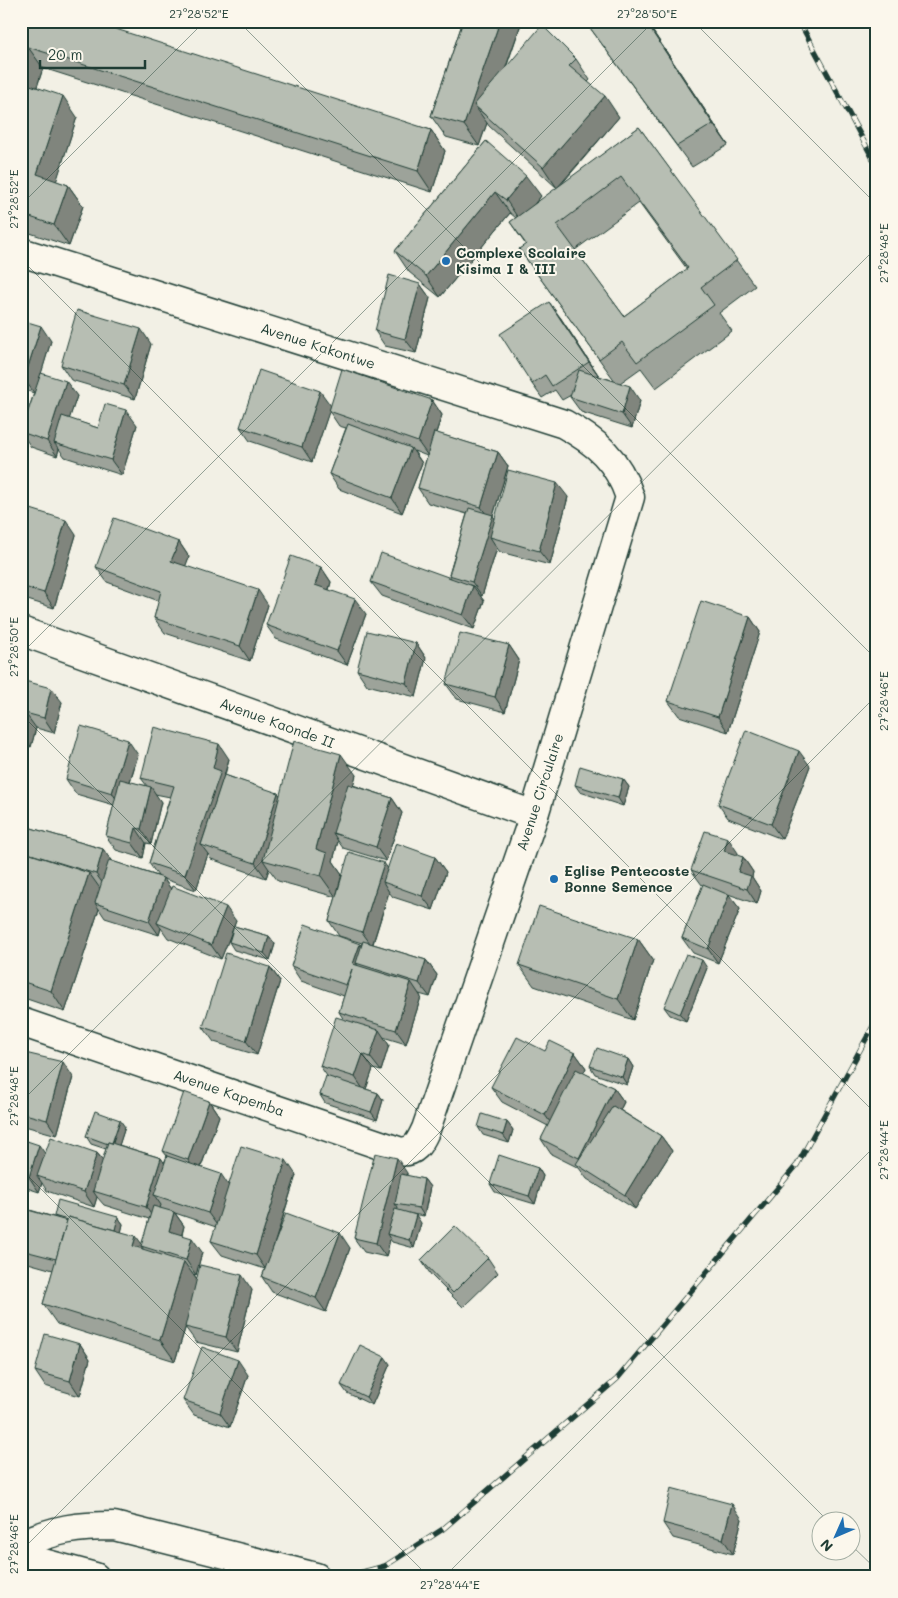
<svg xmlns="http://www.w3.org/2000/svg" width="898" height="1598" viewBox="0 0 898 1598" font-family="Mali,sans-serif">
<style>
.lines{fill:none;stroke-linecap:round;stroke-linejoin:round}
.minor-casing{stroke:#1f3d34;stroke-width:31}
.tertiary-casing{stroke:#1f3d34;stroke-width:31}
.minor{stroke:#fbf7ec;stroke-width:28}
.tertiary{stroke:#fbf7ec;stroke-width:28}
.rail-casing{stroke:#1f3d34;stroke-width:5.5}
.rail{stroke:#fbf7ec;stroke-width:4;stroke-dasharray:11;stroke-linecap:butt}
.wall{fill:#9da39a;stroke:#1f3d34;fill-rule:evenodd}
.shaded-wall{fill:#80857d;stroke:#1f3d34}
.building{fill:#b7beb3;stroke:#1f3d34;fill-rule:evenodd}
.ticks{fill:none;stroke:#1f3d34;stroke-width:1;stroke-opacity:0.45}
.poi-dot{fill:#1f6fb2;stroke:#fbf7ec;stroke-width:2}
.labels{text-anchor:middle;stroke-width:4;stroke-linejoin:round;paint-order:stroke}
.poi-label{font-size:14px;font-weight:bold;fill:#1f3d34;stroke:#fbf7ec;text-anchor:start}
.street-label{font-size:14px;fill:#1f3d34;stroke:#fbf7ec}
.neatline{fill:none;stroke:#1f3d34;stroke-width:2}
.ticks-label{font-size:12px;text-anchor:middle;fill:#1f3d34}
</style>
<rect width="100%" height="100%" fill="#f2f0e5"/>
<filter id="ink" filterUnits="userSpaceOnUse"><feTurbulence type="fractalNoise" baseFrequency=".02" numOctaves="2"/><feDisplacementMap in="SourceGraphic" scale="10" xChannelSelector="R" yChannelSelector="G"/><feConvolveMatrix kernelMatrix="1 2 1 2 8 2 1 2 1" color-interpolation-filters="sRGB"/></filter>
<g filter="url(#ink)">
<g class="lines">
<g class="minor-casing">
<g id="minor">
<path d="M21,252l543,172c34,19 53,35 66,73l-96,318 -108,314c-6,13 -11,25 -28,22l-377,-129"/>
<path d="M21,631l513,184"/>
</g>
</g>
<g class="tertiary-casing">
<g id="tertiary">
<path d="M21,1544c36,-15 55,-18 93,-18l202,51"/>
<path d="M21,1557l74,20"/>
</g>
</g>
<use href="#minor" class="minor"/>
<use href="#tertiary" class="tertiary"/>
<g class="rail-casing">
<g id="rail">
<path d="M799,21l78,145"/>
<path d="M345,1577l40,-11 58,-37 174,-150 180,-214 80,-146"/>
</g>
</g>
<use href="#rail" class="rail"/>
</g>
<g class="wall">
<path d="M21,21l410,109 14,21 -13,41 -389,-124 -6,19 40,30 -21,64 12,4 15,21 -14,40 -48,-16z"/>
<path d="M393,21h14l-3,6z"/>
<path d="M463,21h59l-16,47 70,-9 14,21 -2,2 31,35 -59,69 79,-59 116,159 -36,27 13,18 -76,57 -15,-20 -21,15 20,18 -8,27 -51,-16 -11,-15 1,-2 -9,5 -7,-10 -13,8 -10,-14 28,-67 39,59 16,5 -96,-132 7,-4 -16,-23 6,-4 -6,-5 -70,84 -31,-25 -14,-21 91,-110 55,55 -6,8 22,-16 -68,-62 -2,-3 -8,23 -33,-9 -15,-21zM639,203l48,66 -63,47 -49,-66z"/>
<path d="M585,21h61l82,124 -36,22z"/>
<path d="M420,284l10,14 -14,55 -31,-7 -10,-15z"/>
<path d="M21,320l30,21 -10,32 36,23 -8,23 29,9 39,-3 -15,50 -57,-18 -6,-8 -2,7 -26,-9 -10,-15 13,-39 -13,-4z"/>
<path d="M151,344l-16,55 -64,-19 -10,-15z"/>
<path d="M432,400l10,15 -6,18 62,19 10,14 -15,50 2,3 73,-22 -18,68 -50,-13 -3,-4 -15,48h-2l4,5 -10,28 -92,-33 -11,-14 80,-4 -2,-3 18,-61 -39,-11 -10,-15 9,-32 -13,-5 8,12 -20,50 -63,-24 -10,-15 17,-46 -7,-2 -10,-15 -17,51 -62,-21 -10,-14 90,-21z"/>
<path d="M21,506l55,29 -22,73 -33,-10z"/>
<path d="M179,542l10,15 -4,9 83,39 -18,56 -85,-28 -11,-15 5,-17 -52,-19 -11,-15z"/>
<path d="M321,567l10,15 -2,8 37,24 -19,51 -71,-26 -10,-14z"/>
<path d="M750,617l10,15 -32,100 -49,-16 -11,-15z"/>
<path d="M416,643l10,15 -10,39 -49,-12 -10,-15z"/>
<path d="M509,645l10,15 -14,52 -48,-13 -11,-15z"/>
<path d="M21,680l41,22 -8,31 -18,-5 -5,19 -10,-3z"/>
<path d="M138,755l-8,27 17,4 -6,-8 88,-19 -4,16 55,20 76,-20 -3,10 39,13 10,15 -16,48 -43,-13 -5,-7 -5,20 9,13 -6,23 51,-29 48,-11 11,15 -13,38 -40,-13 -4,-5 -16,52 53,16 11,15 -7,22 -11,-3 2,3 -15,47 -23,-7 6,8 -8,26 -8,-2 -7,20 12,4 5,7 -6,20 -52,-17 -5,-8 7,-19 -7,-10 24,-46 -5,-8 5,-16 -43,-15 -10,-15 70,-20 1,-3 -23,-7 -10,-15 7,-24 -58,-16 -9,-12 -3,9 -55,-19 -3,-5 -12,36 -32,-11 7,10 65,32 -2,5 35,10 6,8 -5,16 -36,-10 -5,-8 4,-14 -12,31 -53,-21 -7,-10 -2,7 -54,-17 -6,-9 -34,103 -44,-15v-172l82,24 8,12 47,15 -9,-13 21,-66 -15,-3 6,8 -10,42 -5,-1 -3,15 -27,-8 -10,-14 8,-31 -38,-11 -10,-15z"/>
<path d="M810,766l-28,73 -54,-21 -10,-14z"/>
<path d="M623,779l6,8 -6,19 -43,-14 -5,-7z"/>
<path d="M738,853v3l5,1 10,15 -1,5 9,14 -4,13 -29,-10 12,15 -22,54 -25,-10 -11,-15 21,-52 -1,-1 -11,-15z"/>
<path d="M638,939l15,21 -20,60 -99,-34 -15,-21z"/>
<path d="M270,967l10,14 -23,74 -43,-13 -11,-15z"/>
<path d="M707,968l-21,53 -16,-6 -6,-8z"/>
<path d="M545,1051l30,2 11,15 -3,5 31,15 10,14 -4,8 41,26 11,15 -37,58 -48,-30 -8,-11 -28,-14 -10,-15 7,-13 -46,-24 -11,-15z"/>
<path d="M21,1052l52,25 -16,58 -36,-10z"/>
<path d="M628,1059l5,8 -6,18 -32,-11 -5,-8z"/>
<path d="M209,1101l10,15 -18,51 28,18 67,-10 -21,68 75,5 -24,64 -54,-20 -10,-15 3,-8 -43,-14 -11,-14 5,-14 -41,-14 9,13 -2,9 20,17 -6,23 -3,-1 4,5 55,11 -15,62 -41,-10 -11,-15 1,-1 -11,35 -118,-37 -14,-20 10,-34 -32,-9v-55l2,2 31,9h64l5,7 -2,8 21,12 7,-25 -45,-14 -7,-8 -3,10 -47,-16 -5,-8 -3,9 -18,-6v-47l24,14h52l6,7 3,-11 -15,-5 -5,-8 39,-9 -6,18 42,13 3,5 3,-7 -4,-5z"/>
<path d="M507,1122l6,8 -4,13 -26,-8 -5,-8z"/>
<path d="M538,1168l5,8 -8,28 -40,-12 -5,-8z"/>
<path d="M407,1173v3l17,3 6,8 -6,29 -12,-2 9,9 -7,25 -22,-6 -2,-3 -4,18 -22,-5 -10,-14z"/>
<path d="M488,1258l10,15 -35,34 -32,-32 -10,-15z"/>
<path d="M80,1344l10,15 -10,37 -35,-10 -10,-15z"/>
<path d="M390,1364l-18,41 -25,-12 -6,-8z"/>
<path d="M248,1375l-18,52 -36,-12 -11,-15z"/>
<path d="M742,1519l-9,35 -60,-16 -10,-15z"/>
</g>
<g class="shaded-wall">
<path d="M400,21h7l-3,6z"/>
<path d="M500,21h22l-34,97 -14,-13 13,18 -8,23 -15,-21z"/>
<path d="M645,21h1l82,124 -15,-21z"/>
<path d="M28,47l15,21 -11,34 -11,-16v-17z"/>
<path d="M63,96l14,21 -25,78 -15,-21z"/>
<path d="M605,96l14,21 -62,71 -14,-21z"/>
<path d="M431,130l14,21 -13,41 -14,-21z"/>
<path d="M526,176l15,20 -21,25 -14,-21z"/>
<path d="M68,185l15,21 -14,40 -15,-21z"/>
<path d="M495,192l15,21 -70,84 -14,-21z"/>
<path d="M420,284l10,14 -14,55 -11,-14z"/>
<path d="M549,302l11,15 39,59 -10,-14z"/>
<path d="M41,326l10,15 -16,53 -11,-15z"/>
<path d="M141,329l10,15 -16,55 -11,-14z"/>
<path d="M66,381l11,15 -16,48 -7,-1 5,6 -2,7 -10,-15z"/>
<path d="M630,386l10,15 -8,27 -10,-14z"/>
<path d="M320,391l11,15 -19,56 -10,-15z"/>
<path d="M432,400l10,15 -14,41 -10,-14z"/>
<path d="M126,410l11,15 -15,50 -11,-15z"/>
<path d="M411,448l11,15 -20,50 -10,-15z"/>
<path d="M498,452l10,14 -15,50 10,14 -13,7 7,11 -15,48 -10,-14 19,-61 -10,-14z"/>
<path d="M557,483l11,14 -18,68 -11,-14z"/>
<path d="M66,520l10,15 -22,73 -10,-15z"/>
<path d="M179,542l10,15 -7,19 -11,-15z"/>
<path d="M321,567l10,15 -5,17 -11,-14z"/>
<path d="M473,586l11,15 -10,28 -11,-14z"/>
<path d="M258,590l10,15 -18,56 -10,-15z"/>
<path d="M355,599l11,15 -19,51 -10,-14z"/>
<path d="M750,617l10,15 -32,100 -10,-15z"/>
<path d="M416,643l10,15 -10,39 -10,-14z"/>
<path d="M509,645l10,15 -14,52 -10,-15z"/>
<path d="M51,688l11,14 -8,31 -10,-15z"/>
<path d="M25,713l11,15 -5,19 -10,-15z"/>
<path d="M128,740l10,15 -16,52 -10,-14z"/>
<path d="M219,744l10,15 -5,17 -23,69 7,9 -12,36 -11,-15z"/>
<path d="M799,751l11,15 -28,73 -11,-15z"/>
<path d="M341,754l15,21 -16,60 -7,-2 5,8 -5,20 9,13 -6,23 -15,-21 -5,-27z"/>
<path d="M623,779l6,8 -6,19 -5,-8z"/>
<path d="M151,787l10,15 -10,42 -10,-15z"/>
<path d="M278,793l11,14 -26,53 6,9 -3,9 -11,-15z"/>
<path d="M392,798l10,15 -16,48 -10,-14z"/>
<path d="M136,828l10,15 -3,15 -11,-15z"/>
<path d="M728,838l10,15 -3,13 -11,-15z"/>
<path d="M103,849l10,14 -7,25 -10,-14z"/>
<path d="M435,857l11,15 -13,38 -11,-14z"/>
<path d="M743,857l10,15 -1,5 9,14 -4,13 -10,-15 -9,-17z"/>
<path d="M384,863l10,14 -11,5 6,10 -17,54 -10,-14z"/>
<path d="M89,873l15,21 -9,9 4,6 -34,103 -14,-21z"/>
<path d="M163,878l10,14 -16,31 4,5 -2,7 -10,-14z"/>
<path d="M729,895l11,14 -22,54 -10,-14z"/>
<path d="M226,907l10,14 -15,38 -10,-14z"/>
<path d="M269,936l6,8 -5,16 -6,-7z"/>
<path d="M638,939l15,21 -20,60 -15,-21z"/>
<path d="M360,944l10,14 -14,5 8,12 -11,-11z"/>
<path d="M426,960l11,15 -7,22 -11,-14z"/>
<path d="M702,960l5,8 -21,53 -6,-7z"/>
<path d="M270,967l10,14 -23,74 -11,-14z"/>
<path d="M411,982l10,15 -15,47 -10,-14z"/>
<path d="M379,1030l10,15 -8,26 -11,-14z"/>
<path d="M575,1053l11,15 -31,61 -10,-14z"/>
<path d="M363,1054l10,15 -8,23 -10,-15z"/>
<path d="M628,1059l5,8 -6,18 -5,-8z"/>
<path d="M63,1062l10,15 -16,58 -10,-15z"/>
<path d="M614,1088l10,14 -35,70 -10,-14z"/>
<path d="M378,1093l5,7 -6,20 -6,-8z"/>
<path d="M209,1101l10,15 -21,59 -10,-15z"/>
<path d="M120,1120l5,7 -8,25 -5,-7z"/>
<path d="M507,1122l6,8 -4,13 -6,-8z"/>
<path d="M661,1136l11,15 -37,58 -10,-14z"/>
<path d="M39,1145l10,14 -12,17 5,7 -3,9 -10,-15z"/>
<path d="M97,1153l11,15 -15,23 4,6 -3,10 -10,-15z"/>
<path d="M161,1158l10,15 -17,22 7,10 -5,17 -10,-15z"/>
<path d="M397,1158l10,15 -8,32 -4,-1 3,4 -7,27 -4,-1 3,5 -4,18 -10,-14z"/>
<path d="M286,1160l10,15 -30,95 -10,-15z"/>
<path d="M538,1168l5,8 -8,28 -6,-8z"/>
<path d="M221,1174l10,15 -12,39 -11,-15z"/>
<path d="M424,1179l6,8 -6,29 -5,-8z"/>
<path d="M174,1212l10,14 -5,19 -10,-14z"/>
<path d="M416,1215l5,8 -7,25 -5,-8z"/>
<path d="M118,1217l5,7 -5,23 -6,-7z"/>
<path d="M340,1233l10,15 -24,64 -10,-14z"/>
<path d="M136,1236l8,11 -3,-1 9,13 -17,-13z"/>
<path d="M192,1238l10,14 -6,23 -10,-15z"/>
<path d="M184,1262l15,21 -24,78 -15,-21z"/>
<path d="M242,1275l10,15 -15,62 -11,-15z"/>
<path d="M80,1344l10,15 -10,37 -10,-15z"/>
<path d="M385,1357l5,7 -18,41 -6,-8z"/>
<path d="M238,1360l10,15 -18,52 -10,-14z"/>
<path d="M732,1504l10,15 -9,35 -10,-15z"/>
</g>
<g class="building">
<path d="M21,21h70l340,109 -13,41 -390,-124 -7,22z"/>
<path d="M463,21h37l-36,104 -33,-9z"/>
<path d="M585,21h60l68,103 -36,22z"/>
<path d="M542,25l34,34 -7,7 36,30 -62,71 -69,-62z"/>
<path d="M21,82l42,14 -26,78 31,11 -14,40 -33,-11z"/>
<path d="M639,127l98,133 -36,27 13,18 -77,57 -15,-20 -23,17 -80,-110 7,-5 -16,-22zM621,177l67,91 -64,48 -67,-91z"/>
<path d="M486,141l40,35 -20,24 -11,-8 -69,84 -31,-25z"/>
<path d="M389,275l31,9 -15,55 -30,-8z"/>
<path d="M549,302l40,60 -37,24 -7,-11 -13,9 -32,-50z"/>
<path d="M77,310l64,19 -17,56 -63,-20z"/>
<path d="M21,320l20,6 -17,53 -3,-1z"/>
<path d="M342,369l90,31 -14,42 -89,-31z"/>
<path d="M259,370l61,21 -18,56 -62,-20z"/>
<path d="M579,370l51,16 -8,28 -52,-17z"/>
<path d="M41,373l25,8 -19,60 -26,-9z"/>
<path d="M105,404l21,6 -15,50 -57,-17 8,-27 36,12z"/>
<path d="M348,424l63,24 -19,50 -63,-24z"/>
<path d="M434,432l64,20 -17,55 -63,-19z"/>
<path d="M508,470l49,13 -18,68 -49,-14z"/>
<path d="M21,506l45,14 -22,73 -23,-7z"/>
<path d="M469,508l24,7 -21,67 -23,-7z"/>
<path d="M114,518l65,24 -8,19 87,29 -18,56 -86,-28 7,-27 -65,-24z"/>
<path d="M381,553l92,33 -10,29 -92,-33z"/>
<path d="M291,556l30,11 -6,18 40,14 -18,52 -71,-26z"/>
<path d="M701,601l49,16 -32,100 -50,-16z"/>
<path d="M367,631l49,12 -10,40 -49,-13z"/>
<path d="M460,633l49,12 -14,52 -49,-13z"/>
<path d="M21,680l30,8 -7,30 -19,-5 -4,18z"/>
<path d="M81,726l47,14 -16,53 -46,-14z"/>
<path d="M154,727l65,17 -6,24 8,3 -36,104 -36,-12 25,-77 -33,-8z"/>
<path d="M746,730l53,21 -28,73 -53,-20z"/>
<path d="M294,741l47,13 -25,95 11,4 -6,23 -58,-16z"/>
<path d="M580,766l43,13 -5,19 -43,-13z"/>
<path d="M224,775l54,18 -23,70 -54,-18z"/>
<path d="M120,779l31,8 -10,42 -5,-1 -4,15 -26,-7z"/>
<path d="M348,784l44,14 -16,49 -43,-14z"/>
<path d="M21,825l82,24 -7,25 -75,-23z"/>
<path d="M705,831l23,7 -4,13 19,6 -5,15 13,4 -4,13 -56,-19z"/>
<path d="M396,843l39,14 -13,39 -39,-14z"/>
<path d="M21,851l68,22 -38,118 -30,-10z"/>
<path d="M349,852l35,11 -22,69 -33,-11z"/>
<path d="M109,860l54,18 -14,43 -54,-18z"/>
<path d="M703,884l26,11 -21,54 -26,-11z"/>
<path d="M172,886l54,21 -15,38 -54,-22z"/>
<path d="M539,906l99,33 -20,60 -99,-34z"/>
<path d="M305,924l55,20 -7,20 58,18 -15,48 -57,-18 13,-43 -6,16 -55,-19z"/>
<path d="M234,926l35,10 -5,17 -35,-11z"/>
<path d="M363,941l63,19 -7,23 -63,-20z"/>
<path d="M226,953l44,14 -24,74 -43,-14z"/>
<path d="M686,954l16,6 -22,54 -16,-7z"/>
<path d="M336,1017l43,13 -9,27 -7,-3 -8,23 -35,-11z"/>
<path d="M517,1037l28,14 5,-10 25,12 -30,62 -54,-28z"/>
<path d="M597,1048l31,11 -6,18 -32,-11z"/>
<path d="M21,1052l42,10 -16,58 -26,-7z"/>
<path d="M576,1069l38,19 -35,70 -38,-19z"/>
<path d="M326,1076l52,17 -7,19 -51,-17z"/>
<path d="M184,1092l25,9 -21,59 -25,-9z"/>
<path d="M613,1106l48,30 -36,59 -49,-31z"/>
<path d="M95,1111l25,9 -8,23 -4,-1v2l-22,-8z"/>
<path d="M482,1114l25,8 -4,13 -25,-8z"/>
<path d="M51,1137l46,16 -13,39 -47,-16z"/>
<path d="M21,1139l18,6 -10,32 -8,-2z"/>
<path d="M108,1142l53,16 -15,49 -53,-16z"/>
<path d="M241,1146l45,14 -30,95 -45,-14z"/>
<path d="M375,1153l22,5 -21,85 -22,-5z"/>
<path d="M499,1155l39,13 -9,28 -39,-12z"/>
<path d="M167,1156l54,18 -13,39 -54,-18z"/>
<path d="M401,1174l23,5 -5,29 -24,-4z"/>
<path d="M58,1200l60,17 -3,13 -47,-13 -1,3 -13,-4z"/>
<path d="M153,1206l21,6 -5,19 23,7 -6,22 -45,-14z"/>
<path d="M21,1208l46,13 -11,38 -35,-9z"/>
<path d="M395,1209l21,6 -7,25 -22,-6z"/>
<path d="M286,1213l54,20 -24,65 -54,-21z"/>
<path d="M68,1217l68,19 -3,10 51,16 -24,78 -117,-36z"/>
<path d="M455,1226l33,32 -35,35 -32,-33z"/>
<path d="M200,1265l42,10 -16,62 -41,-10z"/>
<path d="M45,1334l35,10 -10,37 -35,-10z"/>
<path d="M360,1345l25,12 -19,40 -25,-12z"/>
<path d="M202,1347l36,13 -18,53 -37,-13z"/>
<path d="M671,1488l61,16 -9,35 -60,-16z"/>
</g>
</g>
<path class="ticks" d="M238,21l639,639M693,21l184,184M21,205l184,-184M21,259l856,856M21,654l633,-633M21,714l806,806M21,1102l856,-855M21,1169l408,408M850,1544l27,26M21,1551l856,-856M444,1577l433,-433"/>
<g class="poi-dot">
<circle cx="446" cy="261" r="5"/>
<circle cx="554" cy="879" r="5"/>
</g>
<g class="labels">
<g class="poi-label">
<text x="456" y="258">Complexe Scolaire<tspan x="456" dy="16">Kisima I &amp; III</tspan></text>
<text x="564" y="876">Eglise Pentecoste<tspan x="564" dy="16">Bonne Semence</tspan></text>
</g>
<g class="street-label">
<text transform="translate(318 346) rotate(18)" y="5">Avenue Kakontwe</text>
<text transform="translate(277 723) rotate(20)" y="5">Avenue Kaonde II</text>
<text transform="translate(540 792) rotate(-72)" y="5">Avenue Circulaire</text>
<text transform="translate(229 1093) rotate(19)" y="5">Avenue Kapemba</text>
</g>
</g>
<rect width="898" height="1598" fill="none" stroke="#fbf7ec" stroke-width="55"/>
<g transform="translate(836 1536) rotate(225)"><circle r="24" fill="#fbf7ec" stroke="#a3ada2"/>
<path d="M0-4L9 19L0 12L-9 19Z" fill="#1f6fb2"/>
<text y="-8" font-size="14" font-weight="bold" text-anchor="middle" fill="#1f3d34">N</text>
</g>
<path d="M40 60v8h105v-8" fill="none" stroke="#1f3d34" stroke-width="2.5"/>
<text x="48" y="60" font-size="15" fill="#1f3d34" stroke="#fbf7ec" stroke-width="4" paint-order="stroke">20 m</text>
<rect x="28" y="28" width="842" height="1542" class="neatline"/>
<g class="ticks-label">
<text x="199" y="18">27°28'52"E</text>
<text x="647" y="18">27°28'50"E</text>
<text transform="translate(14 199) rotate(-90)" y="4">27°28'52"E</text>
<text transform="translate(884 253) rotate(-90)" y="4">27°28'48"E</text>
<text transform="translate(14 647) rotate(-90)" y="4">27°28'50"E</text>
<text transform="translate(884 701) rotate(-90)" y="4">27°28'46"E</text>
<text transform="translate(14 1096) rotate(-90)" y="4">27°28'48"E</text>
<text transform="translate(884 1150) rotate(-90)" y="4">27°28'44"E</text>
<text transform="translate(14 1544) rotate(-90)" y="4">27°28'46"E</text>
<text x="450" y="1589">27°28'44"E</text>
</g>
</svg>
